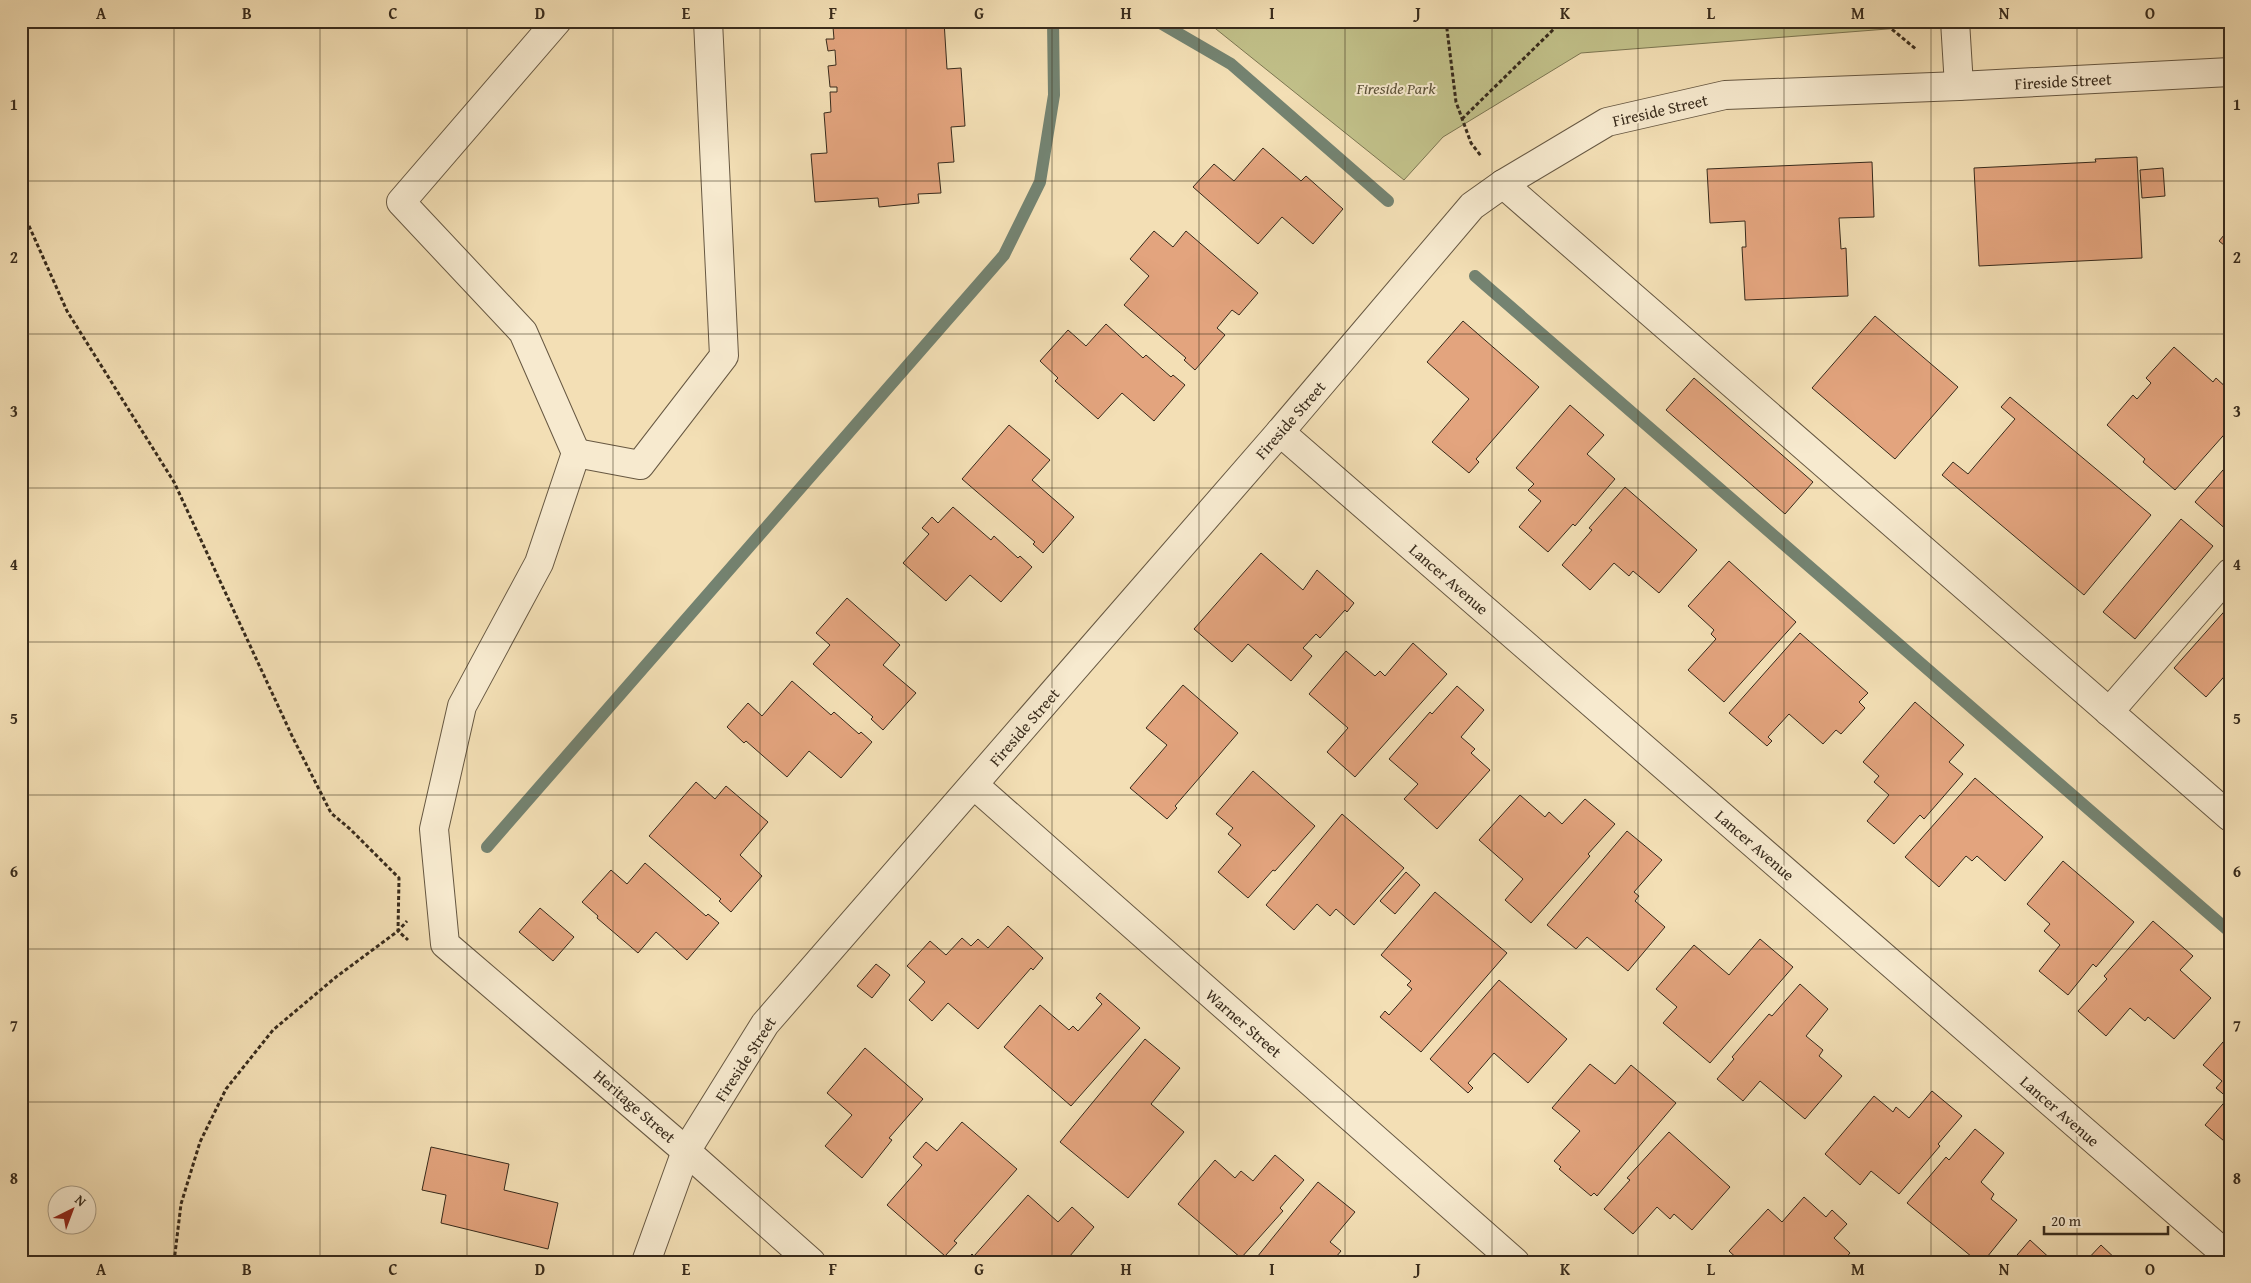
<svg xmlns="http://www.w3.org/2000/svg" width="2251" height="1283" viewBox="0 0 2251 1283" font-family="'Gentium Book Plus',serif">
<style>
.green{fill:#c1c089;stroke:#7c7652}
.lines{fill:none;stroke-linecap:round;stroke-linejoin:round}
.stream{stroke:#748371;stroke-width:12}
.building{fill:#e3a47e;stroke:#382b1c}
.minor-casing{stroke:#675842;stroke-width:30}
.path{stroke:#382b1c;stroke-width:3;stroke-dasharray:4 2.5;stroke-linecap:butt}
.minor{stroke:#f7eacf;stroke-width:28}
.grid{fill:none;stroke:#382b1c;stroke-width:1;stroke-opacity:0.55}
.labels{text-anchor:middle;stroke-width:4;stroke-linejoin:round;paint-order:stroke}
.street-label{font-size:16px;fill:#382b1c;stroke:#f7eacf}
.park-label{font-size:16px;font-style:italic;fill:#5a5037;stroke:#f7eacf}
.neatline{fill:none;stroke:#382b1c;stroke-width:2}
.grid-label{font-size:16px;text-anchor:middle;font-weight:bold;fill:#382b1c}
</style>
<rect width="100%" height="100%" fill="#f3dfb5"/>
<filter id="stains"><feTurbulence type="fractalNoise" baseFrequency=".004" numOctaves="4"/><feColorMatrix values="0 0 0 0 .2 0 0 0 0 .09 0 0 0 0 .02 0 0 0 .5 -.17"/></filter>
<radialGradient id="worn" r=".72"><stop offset=".6" stop-color="#630" stop-opacity="0"/><stop offset="1" stop-color="#630" stop-opacity=".3"/></radialGradient>
<path class="green" d="M1206,21h693l1,7 -319,25 -138,84 -39,43z"/>
<g class="lines">
<g class="stream">
<path d="M1157,21l74,43 157,137"/>
<path d="M1475,276l755,656"/>
<path d="M487,847l517,-592 36,-73 14,-87 -1,-74"/>
</g>
</g>
<g class="building">
<path d="M851,21h93l3,48 14,-1 4,58 -14,1 3,35 -16,1 3,30 -23,1 1,9 -40,4 -1,-9 -63,4 -4,-48 16,-1 -3,-40 7,-1 -1,-20h7v-5h-7l-2,-21 8,-1 -1,-15 -7,1 -2,-12h8l-1,-12 18,-1z"/>
<path d="M1263,148l38,33 5,-5 37,33 -30,35 -31,-27 -24,27 -65,-57 21,-23 20,17z"/>
<path d="M2137,157l5,101 -163,8 -5,-98 122,-6 -1,-3z"/>
<path d="M1872,162l2,55 -35,1 2,31 5,-1 2,48 -103,4 -3,-53h4l-1,-26 -35,2 -3,-54z"/>
<path d="M2163,168l2,28 -23,2 -2,-28z"/>
<path d="M2230,228v22l-11,-9z"/>
<path d="M1154,231l19,16 13,-16 72,62 -19,22 -7,-5 -15,18 8,7 -30,35 -11,-10 2,-2 -62,-53 25,-29 -19,-17z"/>
<path d="M1875,316l83,71 -63,72 -83,-71z"/>
<path d="M1463,321l76,66 -63,72 3,3 -10,11 -37,-31 37,-43 -42,-37z"/>
<path d="M1106,324l37,34 3,-3 25,22 2,-2 12,10 -31,36 -32,-28 -24,26 -43,-38 3,-3 -18,-17 28,-31 18,16z"/>
<path d="M2174,347l39,35 3,-4 14,13v37l-55,62 -32,-28 2,-3 -38,-34 26,-30 4,4 14,-16 -5,-5z"/>
<path d="M1694,378l119,104 -28,32 -119,-104z"/>
<path d="M2010,397l141,118 -67,80 -142,-120 11,-13 15,12 47,-55 -14,-12z"/>
<path d="M1570,405l34,30 -17,19 28,25 -40,47 -2,-2 -25,28 -29,-25 22,-26 -13,-11 6,-6 -18,-16z"/>
<path d="M1009,425l41,35 -18,20 42,37 -31,36 -10,-9 2,-2 -73,-63z"/>
<path d="M2230,462v69l-1,1 -34,-30z"/>
<path d="M1625,487l72,63 -38,43 -26,-22 -4,5 -15,-13 -24,27 -28,-25 30,-35 -3,-2z"/>
<path d="M953,507l38,33 3,-4 24,22 2,-2 12,11 -31,35 -31,-27 -24,26 -43,-38 26,-29 -7,-6 10,-11 6,6z"/>
<path d="M2181,519l32,27 -78,93 -32,-27z"/>
<path d="M1261,553l42,37 14,-20 37,33 -7,9 -2,-2 -25,28 -4,-4 -13,14 9,8 -21,25 -43,-37 -16,18 -38,-33z"/>
<path d="M1729,561l67,61 -72,80 -36,-32 28,-31 -5,-5 3,-4 -26,-24z"/>
<path d="M847,598l53,47 -17,20 33,28 -33,37 -12,-11 2,-2 -60,-53 17,-19 -14,-12z"/>
<path d="M2230,605v65l-24,27 -32,-29z"/>
<path d="M1800,633l68,60 -9,9 6,6 -24,26 -5,-4 -13,14 -34,-30 -21,23 4,4 -5,5 -38,-33z"/>
<path d="M1413,643l34,31 -92,103 -28,-25 21,-24 -39,-34 37,-43 29,25 5,-5 5,5z"/>
<path d="M792,681l39,34 3,-3 25,22 2,-2 11,10 -31,36 -32,-27 -22,26 -41,-36 -2,2 -17,-16 21,-24 14,13z"/>
<path d="M1183,685l55,48 -63,73 2,2 -10,11 -37,-31 37,-43 -21,-17z"/>
<path d="M1457,686l27,24 -23,27 14,12 -4,4 19,17 -53,59 -33,-30 14,-15 -29,-25 41,-47 2,2z"/>
<path d="M1915,702l49,43 -15,17 14,12 -39,45 -4,-4 -26,29 -27,-23 22,-26 -15,-13 5,-6 -16,-14z"/>
<path d="M1253,771l62,55 -40,45 -2,-1 -25,28 -30,-26 23,-27 -13,-11 5,-6 -17,-14z"/>
<path d="M1975,778l68,59 -38,44 -28,-25 -5,5 -6,-5 -27,31 -34,-30z"/>
<path d="M696,782l19,17 11,-13 42,36 -28,33 22,21 -31,36 -12,-11 2,-2 -72,-63z"/>
<path d="M1520,795l25,22 4,-5 13,12 23,-25 30,25 -27,30 2,2 -59,67 -26,-23 18,-21 -44,-39z"/>
<path d="M1342,814l62,54 -50,57 -18,-16 -6,7 -13,-12 -23,26 -28,-25z"/>
<path d="M1627,831l35,29 -28,32 5,4 -4,5 30,26 -37,44 -41,-34 -11,12 -29,-24z"/>
<path d="M2063,861l71,61 -38,45 -3,-3 -25,31 -29,-24 21,-26 -16,-14 6,-7 -23,-20z"/>
<path d="M645,863l61,53 2,-2 11,9 -32,37 -31,-28 -18,21 -41,-35 1,-2 -16,-14 29,-32 16,14z"/>
<path d="M1406,872l14,13 -25,29 -15,-13z"/>
<path d="M1435,892l72,61 -86,99 -41,-35 5,-6 4,4 23,-26 -5,-4 4,-4 -30,-26z"/>
<path d="M540,908l34,29 -21,24 -34,-29z"/>
<path d="M2153,921l40,35 -13,14 31,28 -37,41 -26,-22 -3,4 -15,-13 -24,28 -28,-25 29,-32 -3,-3z"/>
<path d="M1008,926l35,32 -10,12 -2,-2 -53,61 -30,-26 -16,18 -23,-21 16,-18 -18,-16 23,-25 16,14 16,-17 9,8 7,-7 10,9z"/>
<path d="M1760,939l33,28 -83,96 -47,-40 14,-16 -21,-18 38,-44 35,30z"/>
<path d="M876,964l14,11 -18,23 -15,-12z"/>
<path d="M1499,980l68,59 -39,44 -34,-30 -26,30 5,5 -5,5 -38,-34z"/>
<path d="M1800,984l28,25 -22,27 17,14 -4,6 23,20 -37,43 -45,-38 -17,20 -26,-22 17,-20 -2,-2 37,-43 3,2z"/>
<path d="M1100,993l40,35 -69,78 -67,-59 36,-42 29,25 4,-4 5,5 24,-27 -6,-6z"/>
<path d="M2230,1034v112l-25,-21 23,-27 -12,-10 6,-7 -19,-16z"/>
<path d="M1145,1039l35,29 -29,36 33,28 -56,66 -68,-56z"/>
<path d="M865,1048l58,51 -34,39 3,2 -30,38 -37,-32 27,-31 -25,-22z"/>
<path d="M1590,1064l25,20 16,-19 45,38 -79,93 -3,-3 -3,3 -32,-27 2,-2 -7,-6 26,-30 -28,-23z"/>
<path d="M1932,1091l30,25 -24,28 2,2 -41,48 -28,-23 -11,14 -35,-31 49,-58 19,16 3,-5 13,11z"/>
<path d="M962,1122l55,47 -63,72 3,2 -12,13 -58,-51 35,-40 -9,-8 13,-15 11,9z"/>
<path d="M1975,1129l29,24 -23,29 13,12 -3,5 26,21 -34,42h-5l-71,-59 39,-46 3,3z"/>
<path d="M1669,1132l61,55 -38,43 -18,-16 -4,5 -13,-12 -24,27 -29,-25 26,-29 -3,-2z"/>
<path d="M431,1147l78,17 -5,26 54,13 -10,46 -107,-26 5,-28 -24,-5z"/>
<path d="M1275,1155l29,25 -24,28 3,3 -42,47 -63,-54 37,-44 20,18 6,-7 12,10z"/>
<path d="M1318,1182l37,30 -25,30 11,9 -5,6 6,5h-89z"/>
<path d="M1028,1195l30,27 14,-15 22,20 -29,35h-100l7,-8 2,2z"/>
<path d="M1804,1197l22,20 6,-7 15,14 -13,14 16,15 -8,9h-101l-12,-11 39,-42 14,13z"/>
<path d="M2030,1240l24,22h-43z"/>
<path d="M2101,1245l18,17h-34z"/>
</g>
<g class="lines">
<g class="minor-casing">
<g id="minor">
<path d="M557,21l-156,181 122,130 53,121 -37,110 -77,143 -28,123 11,115 241,207 125,111"/>
<path d="M1955,21l4,65"/>
<path d="M1503,184l727,633"/>
<path d="M1280,432l950,826"/>
<path d="M576,453l64,12 84,-109 -16,-335"/>
<path d="M2109,712l121,-139"/>
<path d="M974,785l541,477"/>
<path d="M646,1262l40,-111 79,-127 515,-592 192,-226 31,-22 104,-62 118,-27 234,-9 271,-14"/>
</g>
</g>
<g class="path">
<path d="M1446,21l10,81 15,41 10,13"/>
<path d="M1882,21l35,29"/>
<path d="M1462,119l100,-98"/>
<path d="M21,208l46,103 107,171 119,256 38,75 19,16 49,49 -1,53 10,9"/>
<path d="M174,1262l7,-58 19,-62 26,-53 47,-59 63,-53 62,-46 9,-10"/>
</g>
<use href="#minor" class="minor"/>
</g>
<path class="grid" d="M174,21v1241M320,21v1241M467,21v1241M613,21v1241M760,21v1241M906,21v1241M1052,21v1241M1199,21v1241M1345,21v1241M1492,21v1241M1638,21v1241M1784,21v1241M1931,21v1241M2077,21v1241M21,181h2209M21,334h2209M21,488h2209M21,642h2209M21,795h2209M21,949h2209M21,1102h2209"/>
<g class="labels">
<g class="street-label">
<text transform="translate(2063 81) rotate(-3)" y="6">Fireside Street</text>
<text transform="translate(1660 110) rotate(-13)" y="6">Fireside Street</text>
<text transform="translate(1290 420) rotate(-49)" y="6">Fireside Street</text>
<text transform="translate(1449 579) rotate(41)" y="6">Lancer Avenue</text>
<text transform="translate(1024 727) rotate(-49)" y="6">Fireside Street</text>
<text transform="translate(1755 845) rotate(41)" y="6">Lancer Avenue</text>
<text transform="translate(1244 1023) rotate(41)" y="6">Warner Street</text>
<text transform="translate(745 1059) rotate(-57)" y="6">Fireside Street</text>
<text transform="translate(635 1106) rotate(41)" y="6">Heritage Street</text>
<text transform="translate(2060 1111) rotate(41)" y="6">Lancer Avenue</text>
</g>
<g class="park-label">
<text x="1396" y="94">Fireside Park</text>
</g>
</g>
<rect width="2251" height="1283" fill="none" stroke="#f3dfb5" stroke-width="55"/>
<g transform="translate(72 1210) rotate(42)"><circle r="24" fill="#f7eacf" stroke="#ab9e87"/>
<path d="M0-4L9 19L0 12L-9 19Z" fill="#8f2418"/>
<text y="-8" font-size="14" font-weight="bold" text-anchor="middle" fill="#382b1c">N</text>
</g>
<path d="M2044 1226v8h124v-8" fill="none" stroke="#382b1c" stroke-width="2.5"/>
<text x="2051" y="1226" font-size="15" fill="#382b1c" stroke="#f7eacf" stroke-width="4" paint-order="stroke">20 m</text>
<rect x="28" y="28" width="2196" height="1228" class="neatline"/>
<g class="grid-label">
<text x="101" y="19">A</text>
<text x="247" y="19">B</text>
<text x="393" y="19">C</text>
<text x="540" y="19">D</text>
<text x="686" y="19">E</text>
<text x="833" y="19">F</text>
<text x="979" y="19">G</text>
<text x="1126" y="19">H</text>
<text x="1272" y="19">I</text>
<text x="1418" y="19">J</text>
<text x="1565" y="19">K</text>
<text x="1711" y="19">L</text>
<text x="1858" y="19">M</text>
<text x="2004" y="19">N</text>
<text x="2150" y="19">O</text>
<text x="14" y="110">1</text>
<text x="2237" y="110">1</text>
<text x="14" y="263">2</text>
<text x="2237" y="263">2</text>
<text x="14" y="417">3</text>
<text x="2237" y="417">3</text>
<text x="14" y="570">4</text>
<text x="2237" y="570">4</text>
<text x="14" y="724">5</text>
<text x="2237" y="724">5</text>
<text x="14" y="877">6</text>
<text x="2237" y="877">6</text>
<text x="14" y="1031">7</text>
<text x="2237" y="1031">7</text>
<text x="14" y="1184">8</text>
<text x="2237" y="1184">8</text>
<text x="101" y="1275">A</text>
<text x="247" y="1275">B</text>
<text x="393" y="1275">C</text>
<text x="540" y="1275">D</text>
<text x="686" y="1275">E</text>
<text x="833" y="1275">F</text>
<text x="979" y="1275">G</text>
<text x="1126" y="1275">H</text>
<text x="1272" y="1275">I</text>
<text x="1418" y="1275">J</text>
<text x="1565" y="1275">K</text>
<text x="1711" y="1275">L</text>
<text x="1858" y="1275">M</text>
<text x="2004" y="1275">N</text>
<text x="2150" y="1275">O</text>
</g>
<rect width="100%" height="100%" filter="url(#stains)"/>
<rect width="100%" height="100%" fill="url(#worn)"/>
</svg>
